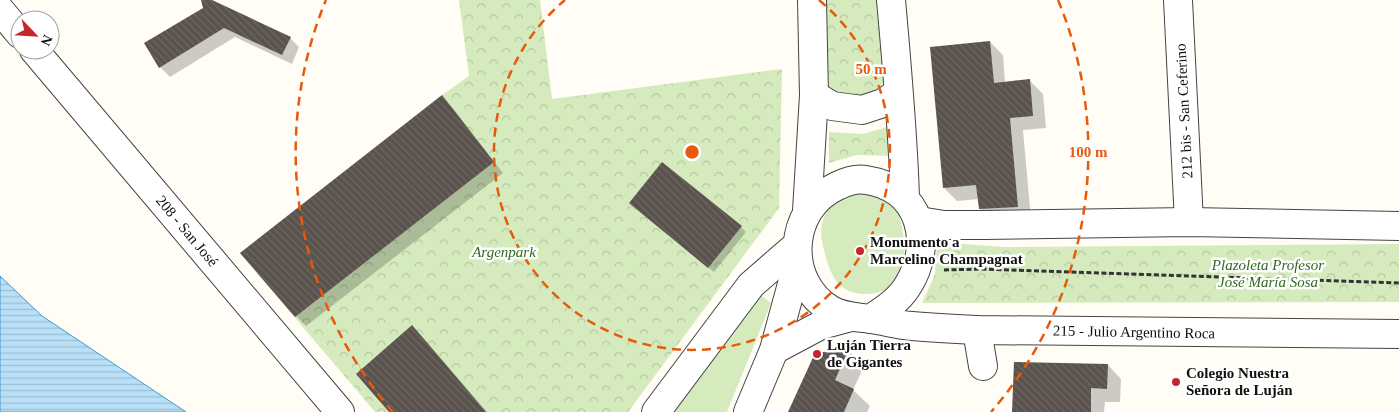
<svg xmlns="http://www.w3.org/2000/svg" width="1399" height="412" viewBox="0 0 1399 412" font-family="Georgia,serif">
<style>
.grass{fill:#d5ebbd}
.park{fill:url(#park-crowns)}
.water{fill:url(#water-rules);stroke:#3f96cf}
.shadow{fill:#0003}
.building{fill:url(#building-back-hatch)}
.lines{fill:none;stroke-linecap:round;stroke-linejoin:round}
.minor-casing{stroke:#444;stroke-width:30}
.path{stroke:#333;stroke-width:3;stroke-dasharray:5 2.5;stroke-linecap:butt}
.minor{stroke:#fff;stroke-width:28}
.ring{fill:none;stroke:#e8590c;stroke-width:2.5;stroke-dasharray:9 6}
.poi-dot{fill:#c4262e;stroke:#fff;stroke-width:2}
.labels{text-anchor:middle;stroke-width:5;stroke-linejoin:round;paint-order:stroke}
.street-label{font-size:15px;fill:#111;stroke:#fff}
.poi-label{font-size:15px;font-weight:bold;fill:#111;stroke:#fff;text-anchor:start}
.park-label{font-size:15px;font-style:italic;fill:#2f6b1f;stroke:#fff}
.centre{fill:#e8590c;stroke:#fff;stroke-width:2.5}
.ring-label{font-size:15px;text-anchor:middle;font-weight:bold;fill:#e8590c;stroke:#fff;stroke-width:5;stroke-linejoin:round;paint-order:stroke}
</style>
<defs>
<pattern id="park-crowns" width="20" height="18" patternUnits="userSpaceOnUse" patternTransform="scale(1.25)"><rect width="20" height="18" fill="#d5ebbd"/><path d="M2 6a3 3 0 1 1 6 0M12 15a3 3 0 1 1 6 0" fill="none" stroke="#b6c8a1"/></pattern>
<pattern id="water-rules" width="6" height="5" patternUnits="userSpaceOnUse" patternTransform="scale(1.25)"><rect width="6" height="5" fill="#b9e0f7"/><path d="M0 2.5h6" fill="none" stroke="#9ebfd3"/></pattern>
<pattern id="building-back-hatch" width="6" height="6" patternUnits="userSpaceOnUse" patternTransform="scale(1.25)"><rect width="6" height="6" fill="#5a524d"/><path d="M-1 5l2 2M0 0l6 6M5-1l2 2" fill="none" stroke="#6d6662"/></pattern>
</defs>
<rect width="100%" height="100%" fill="#fffdf5"/>
<g class="grass">
<path d="M844,189l38,5c7,8 14,15 18,25 5,16 6,41 0,57 -9,20 -45,24 -60,9 -9,-8 -13,-23 -16,-35 -8,-26 2,-43 20,-61z"/>
<path d="M761,295l10,8 -44,109h-56z"/>
</g>
<g class="park">
<path d="M459,0h81l12,99 230,-30 -3,139 -151,204h-253l-135,-159 202,-158 27,-19z"/>
<path d="M822,0h57c2,26 12,67 1,91l-28,11 -26,-13z"/>
<path d="M887,127l2,29 -32,-1 -28,8v-31l34,2z"/>
<path d="M937,242l67,5 395,-3v58l-477,1 13,-29z"/>
</g>
<path class="water" d="M0,276l42,40 144,96h-186z"/>
<g class="shadow">
<path d="M202,0h7l81,38 9,9 -7,17 -57,-27 -65,40 -10,-10 44,-58z"/>
<path d="M990,42l13,13 2,28 25,-2 13,13 3,34 -23,2 8,89 -38,3 -13,-13 -1,-10 -22,2 -13,-13z"/>
<path d="M442,97l10,10 51,66 -197,153 -10,-10z"/>
<path d="M635,208l106,19 5,5 -32,40z"/>
<path d="M412,327l14,14 61,71h-97z"/>
<path d="M849,351l15,15 -11,24 17,16 -3,6h-78l27,-58z"/>
<path d="M1108,365l13,14 -1,23h-15l-1,10h-90z"/>
</g>
<g class="building">
<path d="M201,0h11l79,37 -9,18 -58,-27 -65,40 -15,-25 59,-35z"/>
<path d="M990,41l4,42 36,-4 3,37 -23,2 8,89 -39,2 -3,-24 -33,3 -13,-141z"/>
<path d="M442,95l52,67 -199,155 -55,-64z"/>
<path d="M662,162l80,64 -34,42 -79,-65z"/>
<path d="M412,325l74,87h-97l-33,-38z"/>
<path d="M849,349l-14,31 19,9 -10,23h-56l27,-59z"/>
<path d="M1014,362l94,2 -1,25 -16,-1v24h-79z"/>
</g>
<g class="lines">
<g class="minor-casing">
<g id="minor">
<path d="M891,0c6,66 12,132 14,198"/>
<path d="M1178,0l11,222"/>
<path d="M0,10l20,24"/>
<path d="M34,50l306,362"/>
<path d="M814,95l18,11 30,4 21,-7 15,-10"/>
<path d="M807,211l7,-116 -2,-95"/>
<path d="M919,221l25,4h40l205,-3 210,4"/>
<path d="M870,319c14,-9 28,-18 37,-32 28,-43 14,-99 -41,-107 -11,-2 -20,2 -29,6 -50,23 -53,96 -6,124 12,7 27,7 40,9 14,2 28,6 41,7 22,2 43,3 65,4l422,4"/>
<path d="M977,330l6,36"/>
<path d="M774,350l47,-25 30,-8"/>
<path d="M656,412l95,-127 46,-40"/>
<path d="M748,412l26,-62 24,-88"/>
</g>
</g>
<path class="path" d="M944,270l37,-1 418,14"/>
<use href="#minor" class="minor"/>
</g>
<g class="ring">
<path d="M819 0A198 198 0 1 1 565 0"/>
<path d="M393 412A396 396 0 0 1 326 0M1058 0A396 396 0 0 1 991 412"/>
</g>
<g class="poi-dot">
<circle cx="860" cy="251" r="5"/>
<circle cx="817" cy="354" r="5"/>
<circle cx="1176" cy="382" r="5"/>
</g>
<g class="labels">
<g class="street-label">
<text transform="translate(1184 111) rotate(-93)" y="5">212 bis - San Ceferino</text>
<text transform="translate(187 231) rotate(50)" y="5">208 - San José</text>
<text transform="translate(1134 332) rotate(1)" y="5">215 - Julio Argentino Roca</text>
</g>
<g class="poi-label">
<text x="870" y="247">Monumento a<tspan x="870" dy="17">Marcelino Champagnat</tspan></text>
<text x="827" y="350">Luján Tierra<tspan x="827" dy="17">de Gigantes</tspan></text>
<text x="1186" y="378">Colegio Nuestra<tspan x="1186" dy="17">Señora de Luján</tspan></text>
</g>
<g class="park-label">
<text x="504" y="257">Argenpark</text>
<text x="1268" y="270">Plazoleta Profesor<tspan x="1268" dy="17">José María Sosa</tspan></text>
</g>
</g>
<circle cx="692" cy="152" r="8" class="centre"/>
<g class="ring-label">
<text x="871" y="74">50 m</text>
<text x="1088" y="157">100 m</text>
</g>
<g transform="translate(35 35) rotate(115)"><circle r="24" fill="#ffffff" stroke="#a0a0a0"/>
<path d="M0-4L9 19L0 12L-9 19Z" fill="#c4262e"/>
<text y="-8" font-size="14" font-weight="bold" text-anchor="middle" fill="#111111">N</text>
</g>
</svg>
